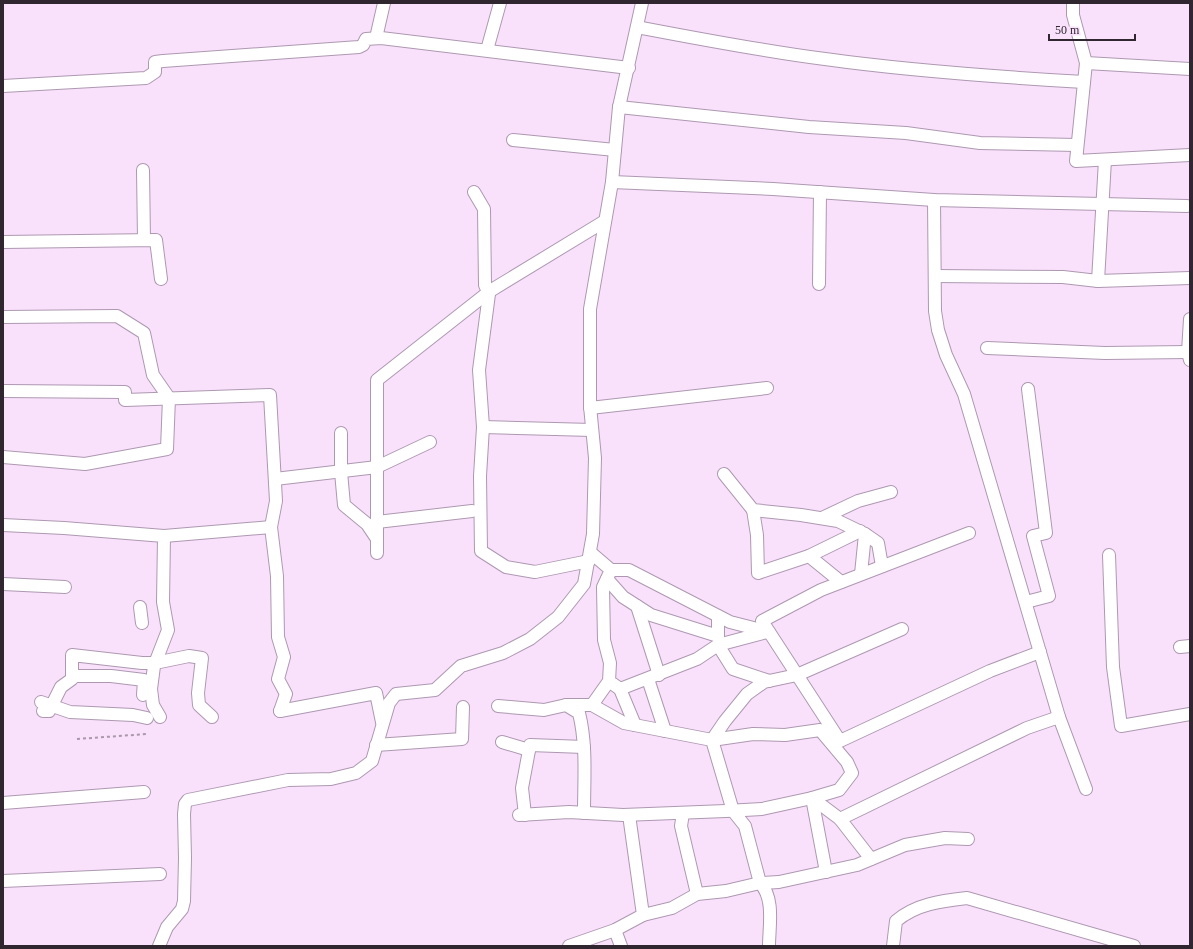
<svg xmlns="http://www.w3.org/2000/svg" width="1193" height="949" viewBox="0 0 1193 949" font-family="Georgia,serif">
<style>
.lines{fill:none;stroke-linecap:round;stroke-linejoin:round}
.street-casing{stroke:#ae98b1;stroke-width:14}
.path{stroke:#a997ab;stroke-width:2;stroke-dasharray:3 3;stroke-linecap:butt}
.street{stroke:#fff;stroke-width:12}
</style>
<rect width="100%" height="100%" fill="#f9e1fc"/>
<g class="lines">
<g class="street-casing">
<g id="street">
<path d="M1073,3v12l13,48 -10,98 114,-6"/>
<path d="M637,27c63,12 125,24 188,32 86,12 173,18 259,23"/>
<path d="M376,38l8,-35"/>
<path d="M487,50l13,-47"/>
<path d="M1086,63l104,6"/>
<path d="M3,86l143,-8 9,-6v-10l8,-1 196,-14 4,-2 3,-6 15,-1 248,30"/>
<path d="M619,107l190,20 97,6 74,10 97,2"/>
<path d="M513,140l102,10"/>
<path d="M143,170l1,70"/>
<path d="M612,182l161,7 161,11 253,6"/>
<path d="M474,192l10,17 1,76 4,9 -10,76 4,57 -3,49 1,75 25,16 29,5 54,-11"/>
<path d="M934,200l1,111 3,19 8,25 18,39 95,323 27,72"/>
<path d="M3,242l153,-2 5,39"/>
<path d="M935,276l128,1 35,4 92,-3"/>
<path d="M1098,281l7,-121"/>
<path d="M819,284l1,-92"/>
<path d="M3,317l114,-1 27,17 9,42 16,23 -2,51 -82,15 -82,-7"/>
<path d="M987,348l118,5 83,-1"/>
<path d="M1190,360l-2,-8 2,-33"/>
<path d="M3,391l122,1v8l145,-5 6,106 -5,26"/>
<path d="M590,408l177,-20"/>
<path d="M483,427l109,3"/>
<path d="M341,433v39l3,33 23,19 10,15"/>
<path d="M724,474l29,36 48,5 37,6 27,13 13,9 4,23"/>
<path d="M275,479l102,-12 53,-25"/>
<path d="M753,510l4,25 1,38 51,-17 51,-25"/>
<path d="M822,518l36,-17 33,-9"/>
<path d="M377,522l95,-11"/>
<path d="M3,525l61,3 100,8 -1,66 5,28 -14,36 -3,23 2,16 7,12"/>
<path d="M969,533l-148,57 -59,31 78,120 150,-70 50,-19"/>
<path d="M164,536l107,-9 6,49 1,61 6,20 -6,22 8,15 -6,17"/>
<path d="M590,552l21,18 -8,17 1,53 6,23 -1,18 -17,24"/>
<path d="M377,553v-173l113,-89 115,-70"/>
<path d="M1109,555l4,112 8,59 69,-12"/>
<path d="M809,556l32,26"/>
<path d="M611,570h18l101,52 39,10"/>
<path d="M861,574l4,-40"/>
<path d="M607,579l16,18 28,18 67,21v-20"/>
<path d="M3,584l62,3"/>
<path d="M1026,602l23,-6 -16,-60 13,-3 -18,-144"/>
<path d="M637,606l22,69"/>
<path d="M140,607l2,16"/>
<path d="M718,645l15,24 36,12"/>
<path d="M1180,647l10,-1"/>
<path d="M72,676h39l33,4 -1,15"/>
<path d="M648,679l17,52"/>
<path d="M613,684l7,5 15,36"/>
<path d="M620,689l77,-30 21,-14 49,-13"/>
<path d="M41,702l29,10 63,3 14,3"/>
<path d="M566,705h26l32,18 88,17 21,71 12,15 15,57 -34,8 -29,3"/>
<path d="M498,706l46,4 22,-5 13,8c8,32 5,67 5,100"/>
<path d="M43,711h6l12,-24 11,-8v-24l70,8h13l34,-7 13,2 -4,35 1,12 13,12"/>
<path d="M280,711l96,-18 6,29"/>
<path d="M712,740l41,-6 32,1 35,-5 27,32 5,11 -13,17 -27,8 14,74"/>
<path d="M712,740l13,-19 22,-27 17,-12 33,-7 105,-46"/>
<path d="M502,742l27,8"/>
<path d="M376,745l86,-6 1,-32"/>
<path d="M3,803l141,-11"/>
<path d="M519,815l50,-3 54,3 103,-4 36,-2 50,-11 28,21 31,40"/>
<path d="M525,815l-3,-27 8,-43 54,2"/>
<path d="M840,819l187,-91 32,-11"/>
<path d="M3,881l157,-7"/>
<path d="M760,883l19,-1 78,-17 48,-20 40,-7 23,1"/>
<path d="M760,883c15,15 9,44 9,63"/>
<path d="M643,915l29,-7 25,-14 -16,-68 2,-13"/>
<path d="M615,930l6,16"/>
<path d="M159,946l8,-19 15,-18 2,-8 1,-43 -1,-44 1,-10 3,-4 100,-20 43,-1 25,-6 16,-12 17,-58 7,-9 39,-4 26,-24 42,-13 27,-14 28,-22 26,-33 9,-50 2,-76 -5,-52v-97l22,-127 7,-75 23,-104"/>
<path d="M569,946l46,-16 28,-15 -14,-100"/>
<path d="M893,946l3,-25c20,-17 45,-20 71,-23l167,48"/>
</g>
</g>
<path class="path" d="M77,739l70,-5"/>
<use href="#street" class="street"/>
</g>
<rect width="1193" height="949" fill="none" stroke="#2f2630" stroke-width="8"/>
<path d="M1049 34v6h86v-6" fill="none" stroke="#2f2630" stroke-width="2"/>
<text x="1055" y="34" font-size="12" fill="#2f2630" stroke="#f9e1fc" stroke-width="3" paint-order="stroke">50 m</text>
</svg>
